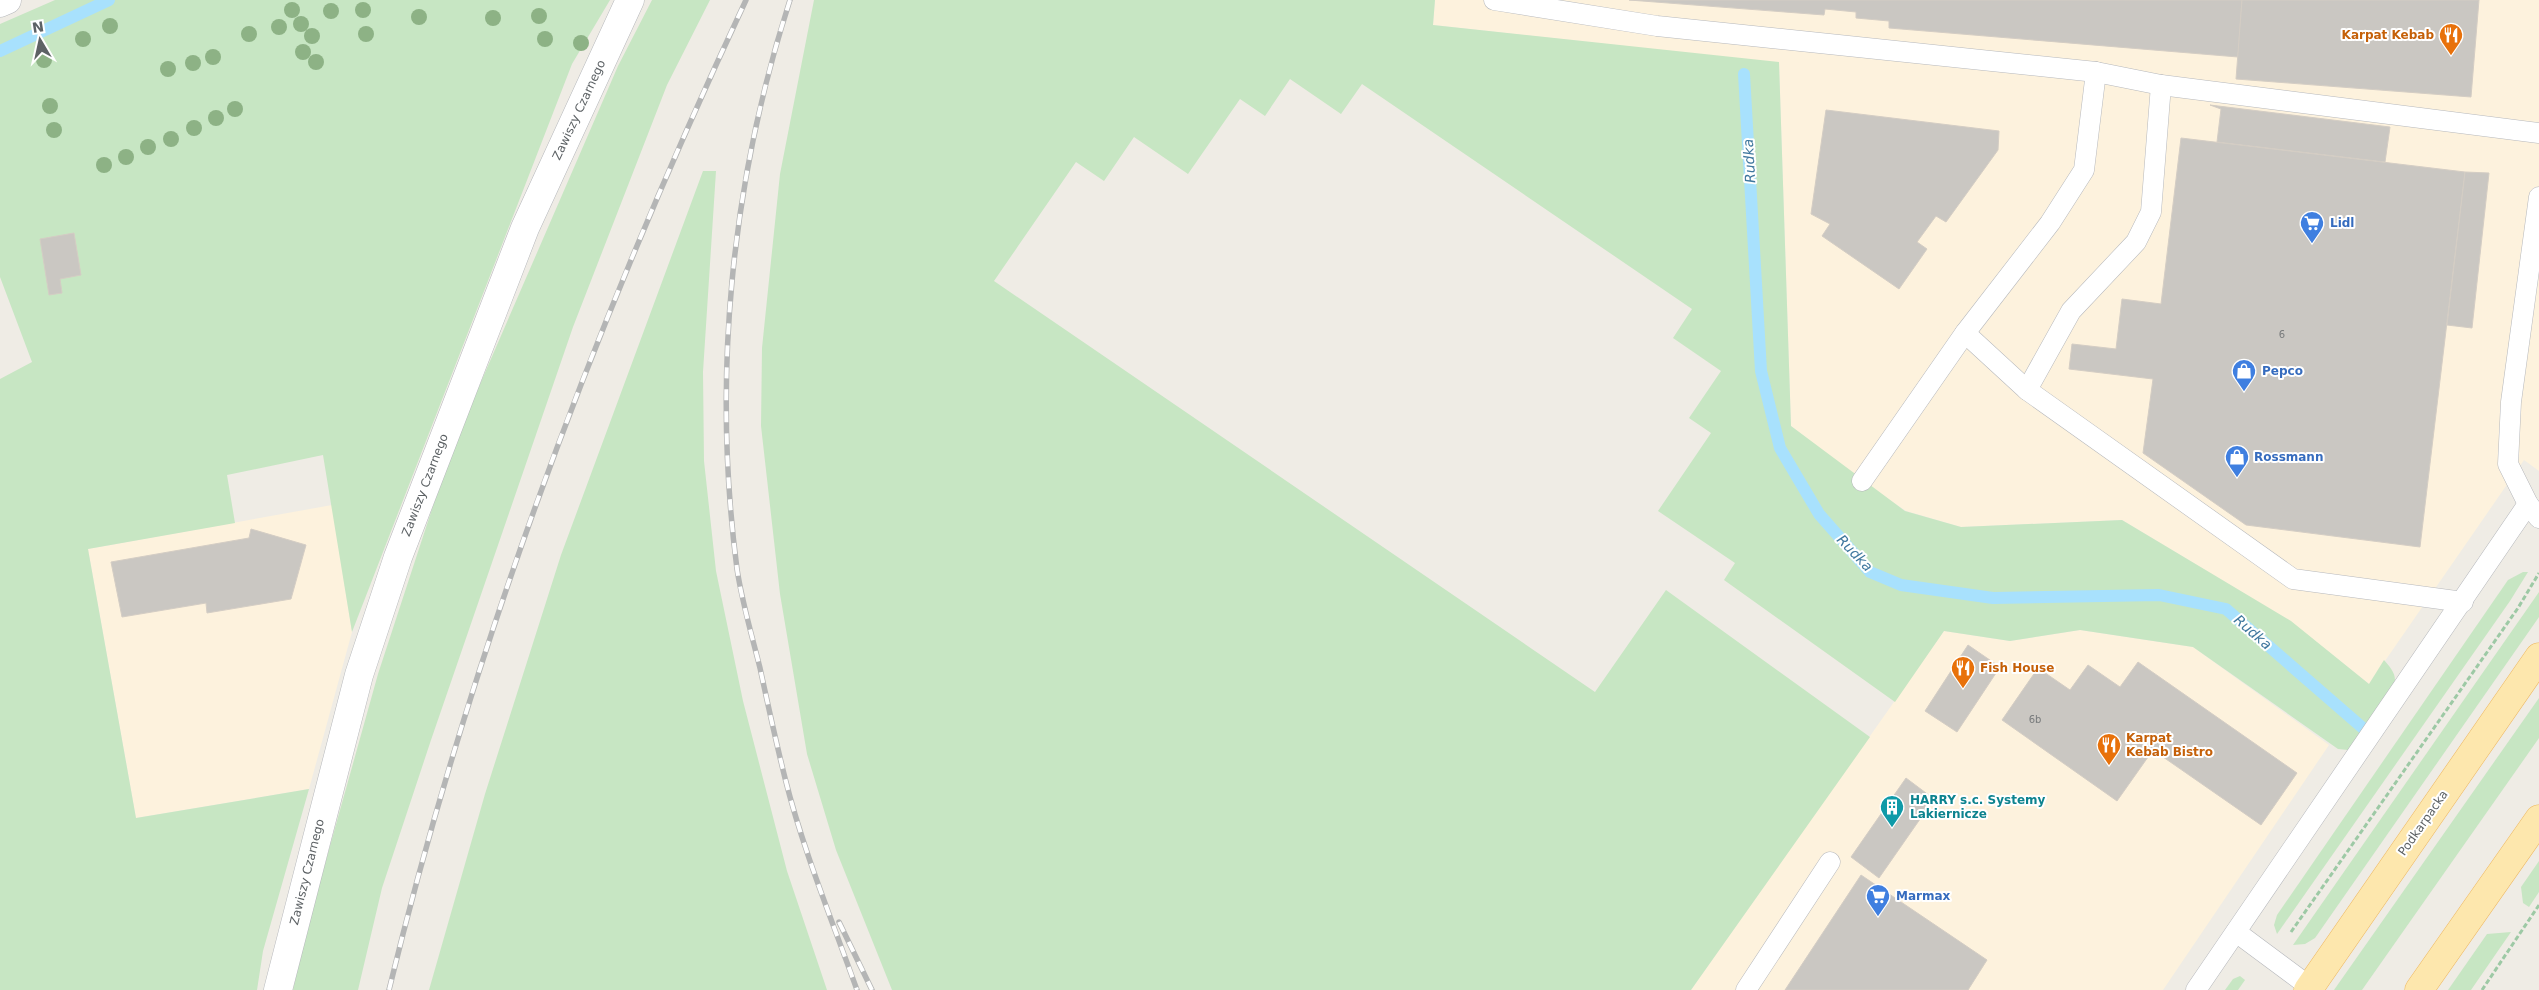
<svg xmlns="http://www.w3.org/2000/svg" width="2539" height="990" viewBox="0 0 2539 990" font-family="'DejaVu Sans',sans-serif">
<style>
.commercial{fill:#fdf2dd}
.green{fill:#c7e6c3}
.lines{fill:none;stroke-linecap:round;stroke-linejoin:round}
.stream{stroke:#a8e1fd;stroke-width:12}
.building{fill:#cac7c2;stroke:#d4cdc4}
.service-casing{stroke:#b6b8bc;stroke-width:21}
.minor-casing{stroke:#b6b8bc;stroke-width:29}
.primary-casing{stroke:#eeb75f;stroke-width:29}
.path{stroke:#9dc9a5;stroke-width:3;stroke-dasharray:5 2.5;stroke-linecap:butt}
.service{stroke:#fff;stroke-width:20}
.minor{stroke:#fff;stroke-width:28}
.primary{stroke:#fde7ad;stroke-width:28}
.rail-casing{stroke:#b4b5b5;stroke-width:5.5}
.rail{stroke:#fff;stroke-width:4;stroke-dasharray:11;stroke-linecap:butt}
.tree{fill:#8db285}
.labels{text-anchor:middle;stroke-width:4;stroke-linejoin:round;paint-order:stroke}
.number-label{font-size:10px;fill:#787b7c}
.food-label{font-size:12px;font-weight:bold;fill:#c56008;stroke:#fff;text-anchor:start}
.street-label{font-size:12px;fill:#5d6265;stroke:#fff}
.shop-label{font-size:12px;font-weight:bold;fill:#366cbe;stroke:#fff;text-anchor:start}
.culture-label{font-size:12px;font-weight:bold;fill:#0d838f;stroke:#fff;text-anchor:start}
.water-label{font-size:14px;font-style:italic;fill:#3f779e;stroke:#fff}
</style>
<rect width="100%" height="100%" fill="#efece5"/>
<g class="commercial">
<path d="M1435,0h1104v471l-15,-11 -155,224 -79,-63 -168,-101 -161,7 -55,-16 -44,-30 -71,-55 -12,-363 -346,-38z"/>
<path d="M332,505l20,127 -43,157 -173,29 -48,-269z"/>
<path d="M2080,630l113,17 136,98 -166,245h-472l253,-359 66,10z"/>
</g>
<g class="green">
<path d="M55,0h555l-38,64 -220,568 -29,-177 -96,20 8,48 -147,26 48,269 173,-29 -46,162 -6,39h-257v-611l32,-17 -32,-85v-253z"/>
<path d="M652,0h58l-43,85 -94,242 -142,413 -49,148 -24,102h-65l11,-51 74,-265 73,-223 167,-385z"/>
<path d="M814,0h621l-2,25 346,37 12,364 114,85 56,16 161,-7 169,101 78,63 15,-24c5,6 11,12 11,20 0,20 -35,54 -47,70l-10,-1 -145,-102 -113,-17 -70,11 -66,-10 -49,71 -171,-122 11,-17 -77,-52 53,-78 -22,-15 32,-47 -48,-33 19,-29 -330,-225 -21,30 -51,-35 -25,37 -25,-17 -52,75 -54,-37 -30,44 -28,-19 -82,119 601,411 71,-102 204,147 -179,253h-799l-56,-140 -29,-96 -27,-160 -19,-168 1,-78 18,-174z"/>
<path d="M703,171h13l-13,201 1,89 12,110 27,130 44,170 40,119h-398l56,-196 76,-239z"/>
<path d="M2523,572h5l-18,29 -233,333 -3,-9 3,-10 231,-335z"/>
<path d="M2539,592v25l-224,321 -10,6 -12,1z"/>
<path d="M2539,698v40l-177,252h-28z"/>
<path d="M2539,861v31l-10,15 -6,-4 -2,-16z"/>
<path d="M2511,932l-40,58h-23l39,-56z"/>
<path d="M2240,976l5,4 -7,10h-13l8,-11z"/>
</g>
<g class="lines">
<g class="stream">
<path d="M0,51l109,-51"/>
<path d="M1744,74l17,297 19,77 39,66 51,58 31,13 92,13 166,-3 67,14 138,120"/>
</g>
</g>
<g class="building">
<path d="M1629,0h613l-4,57 -349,-29v-7l-33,-3v-6l-31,-3 -1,6z"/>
<path d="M2242,0h237l-8,97 -235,-18z"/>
<path d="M2210,105l180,22 -5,35 -168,-20 4,-33z"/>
<path d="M1826,110l173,21 -1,19 -52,72 -10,-6 -19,26 10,7 -28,40 -77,-53 8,-12 -19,-10z"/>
<path d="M2181,138l284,34 -45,375 -174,-22 -103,-72 10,-74 -84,-10 3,-25 44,5 6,-50 39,5z"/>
<path d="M2465,172l24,1 -17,155 -25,-3z"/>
<path d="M74,233l7,42 -21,4 2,14 -13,2 -9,-56z"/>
<path d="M251,529l55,16 -15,54 -84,14 -1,-10 -84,14 -11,-55 138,-24z"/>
<path d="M1968,645l32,22 -43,65 -32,-21z"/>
<path d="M2138,662l159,111 -36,52 -108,-75 -36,51 -115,-81 36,-52 32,22 18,-25 32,22z"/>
<path d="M1906,778l28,21 -55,79 -28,-21z"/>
<path d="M1861,875l126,85 -19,30h-183z"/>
</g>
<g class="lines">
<g class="service-casing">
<g id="service">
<path d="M1494,0l163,26 439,46 65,13 378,48"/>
<path d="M2539,197l-28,205 -3,62 20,40 11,14"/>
<path d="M1965,333l62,57 266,189 170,23"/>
<path d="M2027,390l44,-79 65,-69 15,-30 10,-127"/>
<path d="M1862,481l103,-148 85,-110 34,-53 12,-98"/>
<path d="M2236,932l74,55"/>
<path d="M1746,990l84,-128"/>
<path d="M2196,990l332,-486"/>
</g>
</g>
<g class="minor-casing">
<g id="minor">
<path d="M0,3l7,-3"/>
<path d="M278,990l81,-315 39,-118 127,-329 105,-228"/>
</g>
</g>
<g class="primary-casing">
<g id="primary">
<path d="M2308,990l231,-333"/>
<path d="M2419,990l120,-171"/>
</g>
</g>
<g class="path">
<path d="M2291,932l227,-324 21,-35"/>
<path d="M2482,990l57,-85"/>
</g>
<use href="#service" class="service"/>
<use href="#minor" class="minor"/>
<use href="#primary" class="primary"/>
<g class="rail-casing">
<g id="rail">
<path d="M790,0c-59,183 -78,378 -53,569 5,33 15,67 23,99 8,37 16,74 25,110 18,72 47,142 72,212"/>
<path d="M839,922l33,68"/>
<path d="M389,990c83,-342 208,-672 357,-990"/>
</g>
</g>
<use href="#rail" class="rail"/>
</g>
<g class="tree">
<circle cx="292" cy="10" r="8"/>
<circle cx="363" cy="10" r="8"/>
<circle cx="331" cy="11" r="8"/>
<circle cx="539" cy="16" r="8"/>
<circle cx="419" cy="17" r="8"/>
<circle cx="493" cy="18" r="8"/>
<circle cx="301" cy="24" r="8"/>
<circle cx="110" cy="26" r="8"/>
<circle cx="279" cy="27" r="8"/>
<circle cx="249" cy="34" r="8"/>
<circle cx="366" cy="34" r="8"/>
<circle cx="312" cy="36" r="8"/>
<circle cx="83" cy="39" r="8"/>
<circle cx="545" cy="39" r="8"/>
<circle cx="581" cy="43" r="8"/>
<circle cx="303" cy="52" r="8"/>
<circle cx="213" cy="57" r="8"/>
<circle cx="44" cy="60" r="8"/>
<circle cx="316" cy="62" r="8"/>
<circle cx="193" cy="63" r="8"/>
<circle cx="168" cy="69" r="8"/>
<circle cx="50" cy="106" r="8"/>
<circle cx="235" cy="109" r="8"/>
<circle cx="216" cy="118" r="8"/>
<circle cx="194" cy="128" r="8"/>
<circle cx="54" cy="130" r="8"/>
<circle cx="171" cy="139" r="8"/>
<circle cx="148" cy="147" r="8"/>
<circle cx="126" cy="157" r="8"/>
<circle cx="104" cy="165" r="8"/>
</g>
<defs>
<g id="restaurant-pin" transform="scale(1.25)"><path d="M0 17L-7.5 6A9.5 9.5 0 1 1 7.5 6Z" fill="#e8710a" stroke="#fff"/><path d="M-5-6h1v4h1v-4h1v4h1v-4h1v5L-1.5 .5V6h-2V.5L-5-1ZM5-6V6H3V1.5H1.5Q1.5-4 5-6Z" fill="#fff"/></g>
<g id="supermarket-pin" transform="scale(1.25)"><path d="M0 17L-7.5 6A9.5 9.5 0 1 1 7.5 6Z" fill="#3f7fe0" stroke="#fff"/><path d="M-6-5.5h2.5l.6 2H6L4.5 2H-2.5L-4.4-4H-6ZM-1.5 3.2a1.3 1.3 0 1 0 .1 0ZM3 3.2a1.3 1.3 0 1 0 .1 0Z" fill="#fff"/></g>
<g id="shop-pin" transform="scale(1.25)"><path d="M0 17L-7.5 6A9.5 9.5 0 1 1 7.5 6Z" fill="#3f7fe0" stroke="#fff"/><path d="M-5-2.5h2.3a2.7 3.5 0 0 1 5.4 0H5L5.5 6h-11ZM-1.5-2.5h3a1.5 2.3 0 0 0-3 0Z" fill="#fff"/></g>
<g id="building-pin" transform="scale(1.25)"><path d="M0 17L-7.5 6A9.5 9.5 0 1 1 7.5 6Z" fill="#0f9aa8" stroke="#fff"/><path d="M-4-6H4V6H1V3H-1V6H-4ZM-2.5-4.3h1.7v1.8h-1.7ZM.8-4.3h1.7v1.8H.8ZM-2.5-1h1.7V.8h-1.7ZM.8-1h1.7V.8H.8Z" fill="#fff"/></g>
</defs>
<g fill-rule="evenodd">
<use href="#restaurant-pin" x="2451" y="35"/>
<use href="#supermarket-pin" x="2312" y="223"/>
<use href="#shop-pin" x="2244" y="371"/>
<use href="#shop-pin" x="2237" y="457"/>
<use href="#restaurant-pin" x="1963" y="668"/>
<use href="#restaurant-pin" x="2109" y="745"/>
<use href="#building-pin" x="1892" y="807"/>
<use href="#supermarket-pin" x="1878" y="896"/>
</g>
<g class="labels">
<g class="number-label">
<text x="2282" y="338">6</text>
<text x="2035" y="723">6b</text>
</g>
<g class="food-label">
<text x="2434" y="39" text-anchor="end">Karpat Kebab</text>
<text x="1980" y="672">Fish House</text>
<text x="2126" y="742">Karpat<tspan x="2126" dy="14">Kebab Bistro</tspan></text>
</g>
<g class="street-label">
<text transform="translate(579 110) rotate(-65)" y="4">Zawiszy Czarnego</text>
<text transform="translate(425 485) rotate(-69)" y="4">Zawiszy Czarnego</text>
<text transform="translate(2423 823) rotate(-55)" y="4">Podkarpacka</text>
<text transform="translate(307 872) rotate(-76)" y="4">Zawiszy Czarnego</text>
</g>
<g class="shop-label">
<text x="2330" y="227">Lidl</text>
<text x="2262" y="375">Pepco</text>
<text x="2254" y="461">Rossmann</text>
<text x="1896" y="900">Marmax</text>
</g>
<g class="culture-label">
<text x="1910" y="804">HARRY s.c. Systemy<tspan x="1910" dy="14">Lakiernicze</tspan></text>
</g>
<g class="water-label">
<text transform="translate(1749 161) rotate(-93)" y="5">Rudka</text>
<text transform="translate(1855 553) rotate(46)" y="5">Rudka</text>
<text transform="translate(2253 632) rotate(41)" y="5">Rudka</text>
</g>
</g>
<g transform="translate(40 40) rotate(351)" stroke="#ffffff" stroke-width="4" paint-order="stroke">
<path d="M0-4L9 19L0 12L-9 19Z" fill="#5d6265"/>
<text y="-8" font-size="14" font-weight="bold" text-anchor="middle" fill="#5d6265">N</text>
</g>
</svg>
